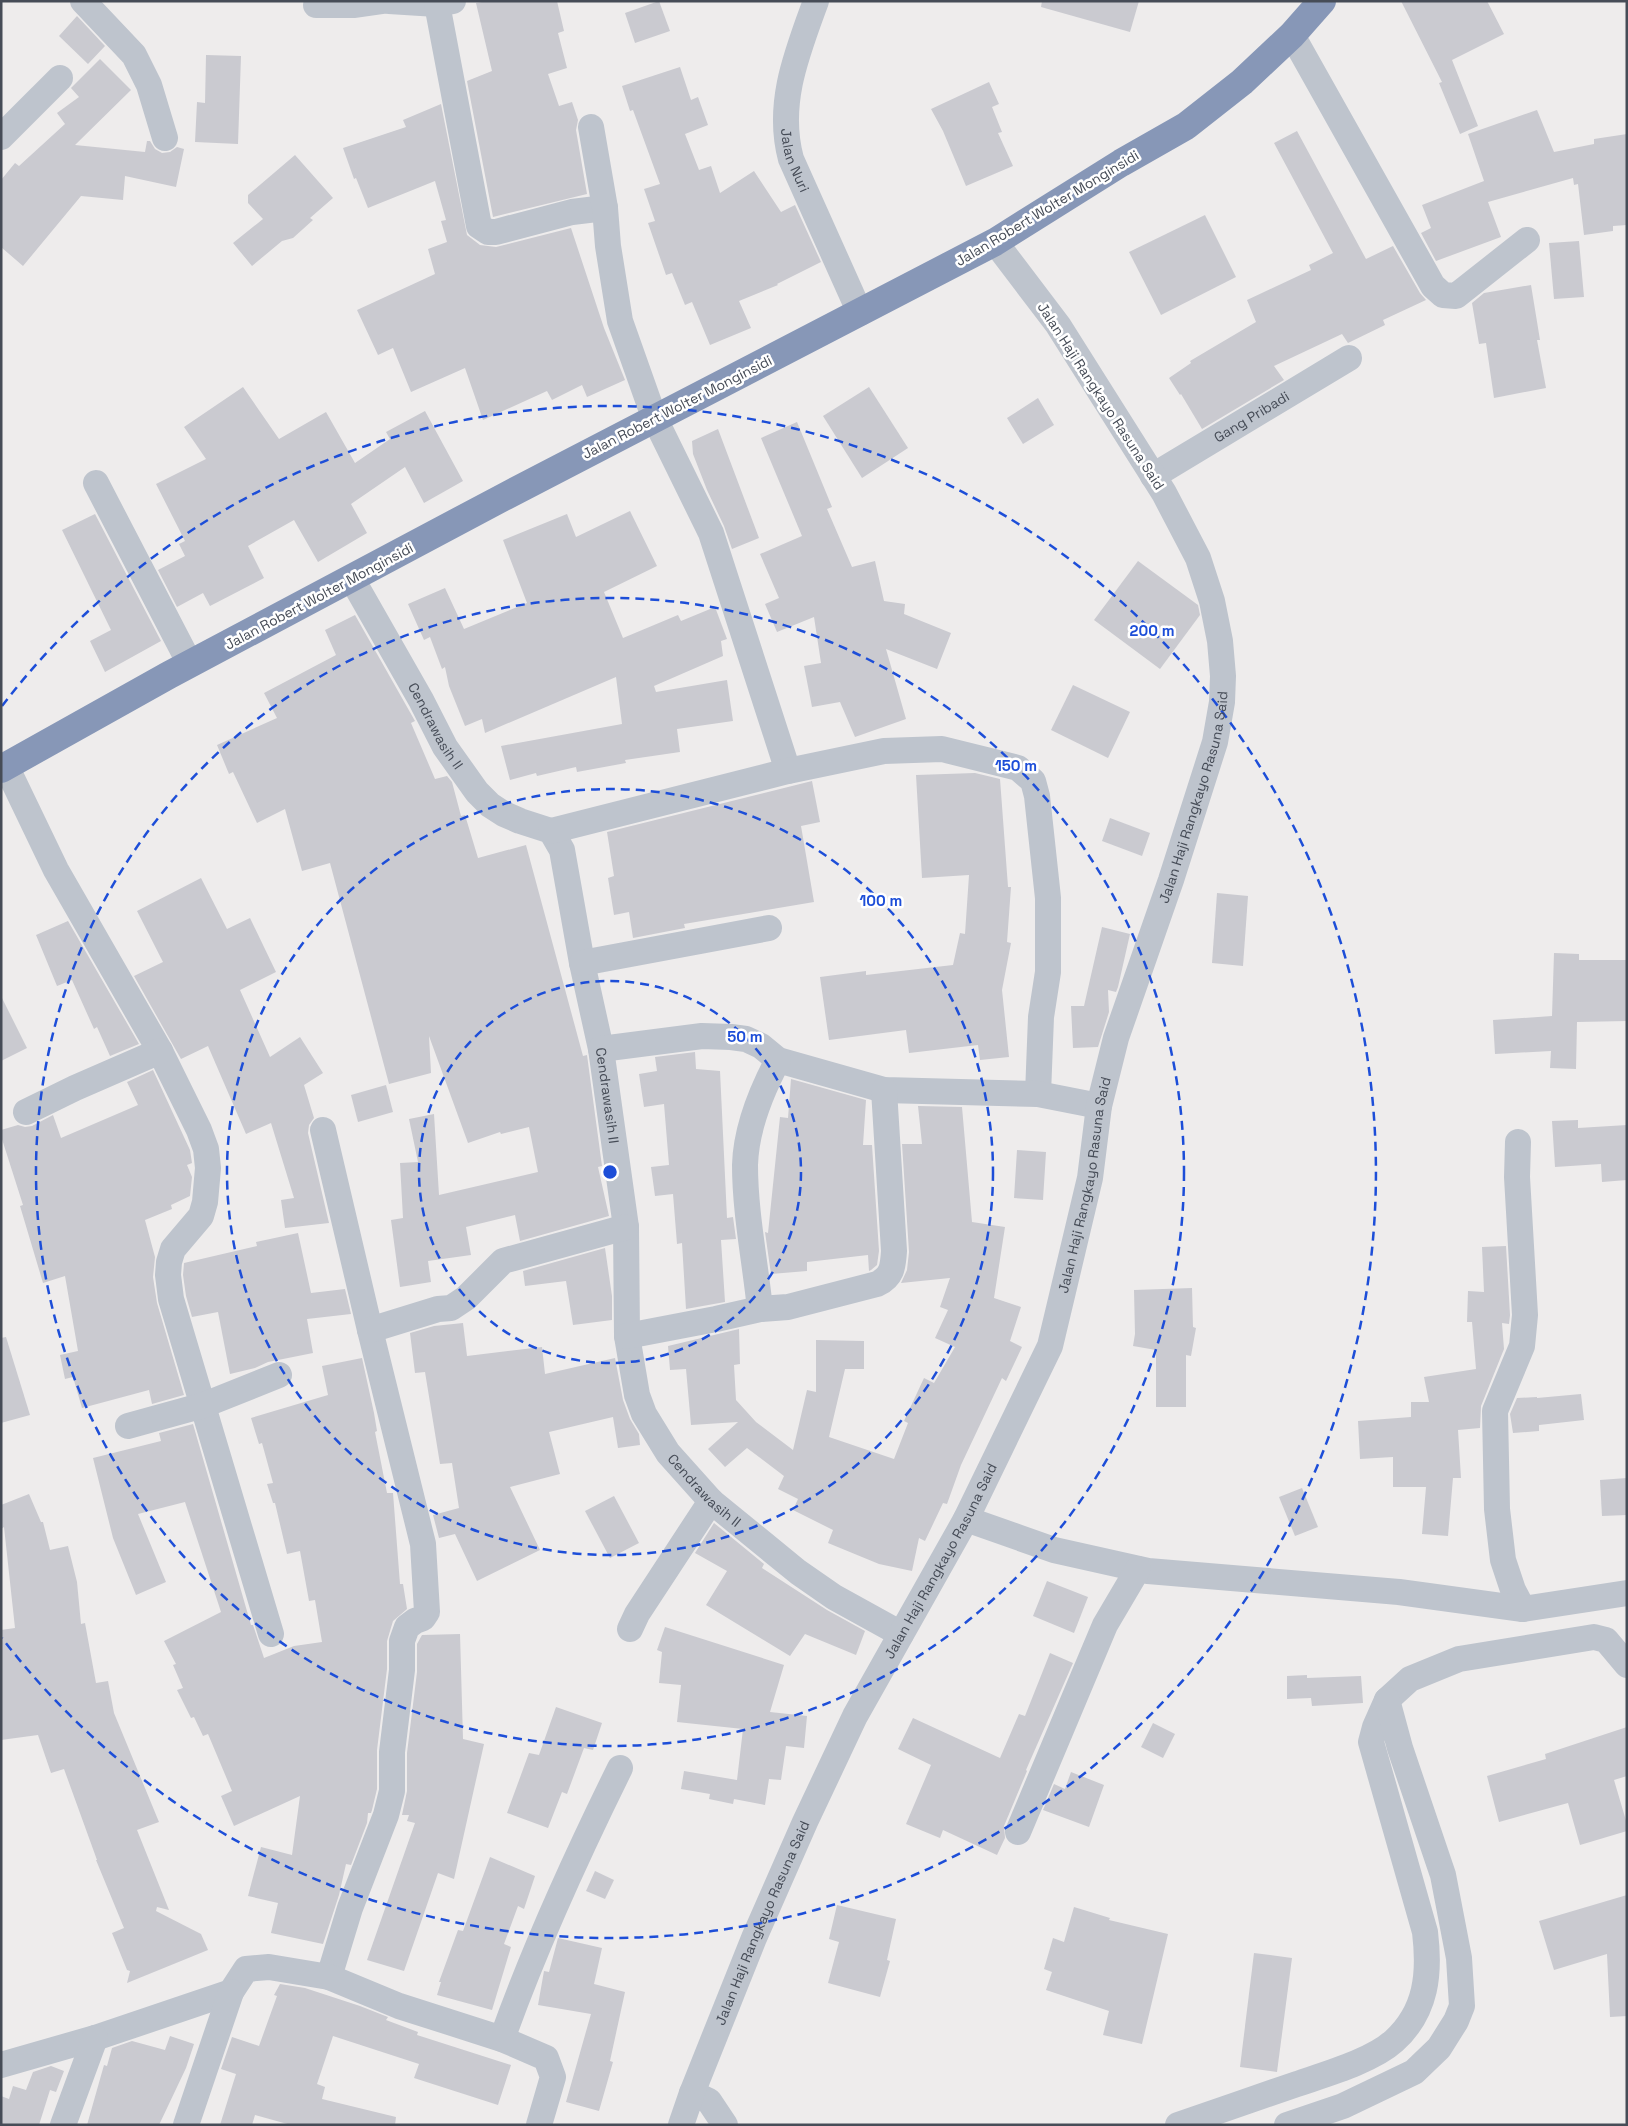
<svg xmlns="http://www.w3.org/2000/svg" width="1628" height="2126" viewBox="0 0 1628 2126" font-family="'Space Grotesk',sans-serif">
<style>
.building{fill:#cacad0}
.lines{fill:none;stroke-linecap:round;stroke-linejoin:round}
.minor{stroke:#bec4cd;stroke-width:26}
.highway{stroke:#8797b7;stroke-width:28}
.ring{fill:none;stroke:#1d4ed8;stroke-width:2.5;stroke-dasharray:9 6}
.labels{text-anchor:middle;stroke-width:5;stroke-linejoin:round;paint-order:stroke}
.street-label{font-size:14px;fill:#464c57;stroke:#fff}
.centre{fill:#1d4ed8;stroke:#fff;stroke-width:2.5}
.ring-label{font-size:15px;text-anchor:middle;font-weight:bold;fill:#1d4ed8;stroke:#fff;stroke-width:5;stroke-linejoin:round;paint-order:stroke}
</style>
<rect width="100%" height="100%" fill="#eeecec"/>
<g class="building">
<path d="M488,1h69l7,30 -6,2 9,35 -19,6 11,32 13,-4 6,18 -2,10 11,64 -94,23 -26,-136 25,-10 -16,-68z"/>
<path d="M659,1l11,30 -35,12 -10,-30z"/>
<path d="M1042,1h97l-9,31 -89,-25z"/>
<path d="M1401,1h86l17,33 -52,26 26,66 -18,8 -21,-51 3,-1z"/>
<path d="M77,16l28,30 -17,18 -29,-28z"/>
<path d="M206,55l35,1 -3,88 -43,-2 2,-40 8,1z"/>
<path d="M100,59l31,31 -56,55 70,7 2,-11h3l5,8 7,4 8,-1 7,-5 7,2 -8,38 -51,-11 -2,24 -42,-4 -58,70 -22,-19v-67l14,-17 4,3 46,-42 -8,-11 22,-16 -8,-9z"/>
<path d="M680,67l11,33 7,-3 10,28 -23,9 14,36 12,-4 9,27 34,-22 27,41 14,-7 26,57 -44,22 1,1 -39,16 12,27 -41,17 -18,-43 -7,3 -13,-32 -6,2 -18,-52 7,-2 -11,-32 16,-5 -27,-74 -3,1 -8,-25z"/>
<path d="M989,82l10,22 -7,3 10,25 -4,1 15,33 -47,20 -23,-55 -12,-22z"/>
<path d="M441,104l26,131 13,10 16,2 75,-19 33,100 21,52 -38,17 -5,-12 -30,15 -5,-9 -64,29 -18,-52 -54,24 -18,-44 -15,7 -21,-45 78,-36 -7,-25 19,-7 -6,-21 5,-1 -11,-39 -67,27 -12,-30 -2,1 -11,-31 63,-21 -3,-7z"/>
<path d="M1537,110l17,42 40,-8v-5l33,-5v91l-14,1v5l-29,4 -6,-51 -4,1 -1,-7 -85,24 13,35 -65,24 -15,-28 10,-5 -9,-23 62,-24 -16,-47z"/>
<path d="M1297,131l69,128 27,-13 27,47 6,7 -43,20 2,5 -37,18 -6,-9 -68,32 10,14 -82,49 -21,-35 -1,1 -11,-17 22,-15 -1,-2 66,-39 -9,-22 64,-30 -2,-5 24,-12 -59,-110z"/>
<path d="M295,155l38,43 -23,20 3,2 -20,18 -11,3 -30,25 -19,-23 30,-24 -15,-16v-8z"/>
<path d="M1205,215l31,62 -75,38 -32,-63z"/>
<path d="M1579,241l5,56 -30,2 -5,-56z"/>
<path d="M1531,285l9,55h-3l9,48 -52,10 -8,-55 -7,1 -7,-41 12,-10z"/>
<path d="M243,387l36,52 47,-27 29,51 35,-24 -4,-7 39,-21 38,70 -39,22 -19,-36 -54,37 16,29 -49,29 -24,-42 -46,26 16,32 -54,28 -7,-13 -26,14 -19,-37 27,-14 -6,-12 6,-3 -29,-57 50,-25 -22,-32z"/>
<path d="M869,387l39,61 -46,30 -39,-62z"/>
<path d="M1038,398l16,27 -31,19 -16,-26z"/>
<path d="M797,422l35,85 -5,2 25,58 23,-6 9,40 21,3 -1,10 47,19 -14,36 -51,-20 20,70 -51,18 -15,-35 -28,5 -8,-41 17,-3 -7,-46 -37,15 -12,-28 14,-6 -19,-44 42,-18 -41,-98z"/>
<path d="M718,429l41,109 -27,11 -8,-23 -17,-36 -14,-36 -1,-13z"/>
<path d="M630,511l27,55 -53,26 19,46 55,-23 3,6 34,-14 12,32 -6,2 2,15 -69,30 2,6 71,-12 6,41 -56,8 3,23 -55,8 1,3 -49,9 -1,-5 -39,9 -1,-3 -26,7 -9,-34 121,-22 -6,-47 -131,56 -3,-14 -17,7 -16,-40 -4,-19 -3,2 -12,-32 -6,3 -16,-36 37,-16 19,41 63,-26 -24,-63 64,-26 9,23z"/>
<path d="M95,514l66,127 -56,31 -15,-31 21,-11 -49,-100z"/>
<path d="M1138,561l60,44 2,10 -40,54 -66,-49z"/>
<path d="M355,615l60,106 -4,2 24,56 12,-3 5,6 9,34 4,-1 13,43 48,-13 57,211 4,-1 15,111 -4,1 11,49 -89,25 -5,-26 -49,12 5,28 -43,6 3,21 -31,5 -9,-67 12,-2 -3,-55 18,-1 -9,-43 25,-5 5,81 99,-23 -9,-45 -28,7 -1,-2 -32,11 -39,-107 2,37 -42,11 -59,-221 -28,8 -17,-62 -28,14 -24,-51 -4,2 -12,-29 60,-27 -13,-25 72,-38 -11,-25z"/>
<path d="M1073,685l57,27 -22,46 -57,-28z"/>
<path d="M975,773l25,6 8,108h3l-4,55 4,1 -9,47 7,67 -29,3 -2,-15 -69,8 -3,-23 -77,10 -9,-63 46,-6v4l87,-10 7,-32 5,1 4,-59 -47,3 -6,-103z"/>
<path d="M812,781l8,41 -19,4 13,76 -130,22 1,4 -52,10 -4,-26 -15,3 -6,-37 6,-2 -7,-44z"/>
<path d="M1110,818l40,15 -8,23 -40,-15z"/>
<path d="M201,878l26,51 23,-11 26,54 -36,18 30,67 30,-20 23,36 -19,12 10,33 -5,7 -1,8 21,90 -44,5 -4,-28 13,-2 -23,-75 -25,11 -38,-88 -27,13 -47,-83 29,-14 -26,-51z"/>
<path d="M1217,893l31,3 -5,70 -31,-3z"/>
<path d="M68,921l71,123 -29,12 -13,-29 -3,2 -22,-49 -15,6 -21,-51z"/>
<path d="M1102,927l28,7 -12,53 -2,5 -8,-2 1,22 -11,35 -25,1 -2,-42h13z"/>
<path d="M1554,953l25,1v6h48v61l-50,1 -1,47 -26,-1 1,-17 -56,3 -2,-34 59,-4z"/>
<path d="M1,996l26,52 -26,13z"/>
<path d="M695,1052l1,17 24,2 7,147 6,-1 3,22 -15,1 4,62 -39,7 -4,-66 -5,1 -4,-50 -18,2 -4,-29 18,-2 -5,-61 -20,3 -5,-33 18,-3 -2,-14z"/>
<path d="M153,1070l37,80 2,13 -5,2 5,12 -2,19 -19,9 1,4 -27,11 10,37 -2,20 4,26 27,92 -32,9 -3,-14 -67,18 -9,-31 -8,2 -5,-24 18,-4 -13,-75 -22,7 -23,-77 3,-1 -22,-69v-6l17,-5 7,2 7,-1 21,-11 8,23 77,-33 -11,-23z"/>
<path d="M791,1079l75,21 -3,45h9l7,106 -2,14 -6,5 -2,1 -1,-16 -61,7v9l-36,3 -6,-42 3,1 12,-116 8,1z"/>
<path d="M386,1085l7,27 -35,10 -7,-27z"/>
<path d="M918,1106l44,1 10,115 33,5 -11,71 27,9 -11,34 12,6 -16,34 -4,-3 -41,87 -14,39 -4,-1 -18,38 -6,-3 -7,33 -33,-7 -51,-21 5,-13 -40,-20 5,-11 -20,-10 6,-13 -37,-28 -22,19 -17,-18 30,-27 -47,3 -5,-56 -16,1 -2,-24 71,-17 1,35 -6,1 2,35 20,22 37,28 14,-60 9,2v-52l48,1v28h-19l-16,68 65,22 14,-36 -4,-2 20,-43 10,5 21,-36 -20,-9 13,-28 -8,-3 10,-29 -49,5 6,-13 2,-18 -7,-108h20z"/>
<path d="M1578,1120v8l49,-3v55l-25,2 -1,-18 -46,3 -3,-46z"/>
<path d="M1017,1150l29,2 -3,48 -29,-2z"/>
<path d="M298,1233l13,60 34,-4 6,25 -44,5 6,34 -45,9 -13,6 -25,6 -12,-62 -26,5 -6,-21 -3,-21 1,-12 73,-17 -1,-4z"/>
<path d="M1506,1246l4,69 -1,9 -7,-1 2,26 -23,57 -1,22 -22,2 3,48h-8l-5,58 -26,-2 4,-47h-33v-30l-33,2 -2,-38 53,-4v-15h18l-5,-25 52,-8 -4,-47h-5l1,-31 16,1 -2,-45z"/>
<path d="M605,1248l7,48v24l-39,5 -7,-44 -41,5 -2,-15z"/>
<path d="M1192,1288l1,39 3,1 -5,28 -5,-1v52h-30v-57l-23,-4 2,-12 -1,-44z"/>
<path d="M463,1323l4,33 75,-9 3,27 70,-16 8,42 7,19 9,15 1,11 -22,3 -5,-31 -64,15 11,42 -50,13 30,63 -63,31 -22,-47 -16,4 -6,-23 26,-7 -7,-45 -12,1 -15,-92 -10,1 -5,-40 24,-7z"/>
<path d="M6,1337l24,78 -29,8v-85z"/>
<path d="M362,1358l12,55 3,18 -2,1 12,61h6l7,91h3l4,25 -14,12 -6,20v28l-10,81v39l-5,21 -1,3h-3l-1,10 -16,42 -5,-1 -7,31 -16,49 -52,-11 7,-30 -30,-7 13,-49 31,8 8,-59 -66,30 -13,-30 11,-5 -24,-57 -5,2 -9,-19 -3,1 -14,-28 6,-2 -10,-23 3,-1 -12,-23 57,-29 -36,-110 -47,12 28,68 -30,13 -23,-57 -20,-80 68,-17 -2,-8 34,-9 58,201h2l11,33 30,-12 28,-4 -7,-42 -6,1 -9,-50 -13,3 -12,-51h-2l-6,-19 6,-1 -11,-40 -3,1 -8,-26 77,-23 -6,-29z"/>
<path d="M1581,1394l3,26 -45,5v6l-26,2 -3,-19 7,-16 20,-1v1z"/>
<path d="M1627,1478v37l-25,1 -2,-36z"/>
<path d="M1302,1488l16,39 -23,9 -16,-39z"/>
<path d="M29,1494l12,28h2l7,28 18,-4 9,36 4,42 4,-1 11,60 12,-2 6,32 45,109 -22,8 32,80 -12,-3 -1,4 45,23 7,16 -81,33 3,-12 -3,-1 -15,-37 12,-5 -28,-68h1l-33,-91 -13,4 -13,-38 -37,5v-110l14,-2 -11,-101 -3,2v-24z"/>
<path d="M614,1496l25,47 -29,15 -25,-47z"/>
<path d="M714,1523l50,41 -2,4 65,42 38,21 -9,24 -51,-21 -15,22 -84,-51 21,-34 -32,-18z"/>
<path d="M1047,1581l41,16 -14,36 -41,-17z"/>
<path d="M665,1627l119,38 -14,47 37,4 -3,32 -18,-2 -5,34 -12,-1 -4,26 -31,-6 -1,5 -24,-5 1,-5 -29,-5 3,-18 53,9 6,-51 -66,-7 4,-37 -22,-2 3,-31 -5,-2z"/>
<path d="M460,1634l3,105 21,5 -30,135 -16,-6 -34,98 -37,-11 48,-137 -8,-2 2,-6h-7l5,-24v-38l10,-81v-28l5,-9z"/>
<path d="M1050,1653l23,10 -47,107 1,1 -23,55 1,12 -8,17 -54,-25 -3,8 -34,-14 25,-59 -33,-16 15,-31 87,40 19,-44 6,2z"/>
<path d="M1307,1675v3l54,-2 2,27 -51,3 -1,-8 -24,1v-23z"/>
<path d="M556,1707l46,16 -9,27 -9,-2 -17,46 -5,-2 -14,36 -41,-15 22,-60 10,2z"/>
<path d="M1153,1723l22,11 -12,24 -22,-11z"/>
<path d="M1627,1727v49l-13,4 13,44v7l-47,14 -12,-42 -69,19 -12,-46 59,-17 -1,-5z"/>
<path d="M1071,1772l33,13 -15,42 -46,-17 11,-26 11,5z"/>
<path d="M490,1857l45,19 -11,33 -6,-3 -14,38 7,3 -19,63 -55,-15 4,-13h-2l19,-52 5,1z"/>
<path d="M595,1871l19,9 -9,19 -19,-8z"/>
<path d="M1627,1895v121l-17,1 -3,-63 -53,16 -15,-49z"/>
<path d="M837,1905l59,14 -9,41 3,1 -10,36 -52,-14 11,-41 -10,-3z"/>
<path d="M1074,1907l36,11 -1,2 59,14 -26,110 -39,-9 6,-24 -63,-21 6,-18 -8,-3 9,-31 11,4z"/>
<path d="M558,1938l44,10 -8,36 31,8 -15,69 3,1 -14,49 -33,-9 25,-88 -53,-9 6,-34 5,1z"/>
<path d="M1254,1953l38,5 -15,114 -37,-5z"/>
<path d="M280,1984l25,4 55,18 28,11 -2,3 32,12 -1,3 94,30 -13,40 -84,-27 5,-14 -86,-28 -16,48 8,3 -3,12 74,18 -1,8h-104l-36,-10 -3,10h-32l16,-51 -15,-5 11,-32 27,9 18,-50 -3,-1z"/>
<path d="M170,2036l24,8 -8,24 -27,57h-72l17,-60 3,1 5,-18 20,-7 33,9z"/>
<path d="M51,2066l13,5 -8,21 -6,-2 -11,35h-38v-29l8,3 4,-13 13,4 7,-18z"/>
</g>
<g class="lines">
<g class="minor">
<path d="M83,1l51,54 15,30 16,53"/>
<path d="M389,1l48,3"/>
<path d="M453,1l-16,3 42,222 9,6h8l76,-20 33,-4"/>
<path id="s1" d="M816,1c-19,52 -40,103 -25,158l69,154"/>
<path d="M316,5h39l28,-4"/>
<path d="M1292,35l141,251 10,9 13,1 71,-56"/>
<path d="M591,127l14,81 3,38 12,75 34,96 57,116 77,238"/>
<path d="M1,137l59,-59"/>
<path id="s2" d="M1153,476l196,-118"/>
<path d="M96,483l94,181"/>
<path id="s3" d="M352,579l69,121 24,47 32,45 13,13 14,9 16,7 31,10 11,19 20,113 19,86 25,178 1,109 10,59 7,19 24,39 43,48 87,71 36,25 67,37"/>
<path d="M6,766l50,104 104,181 39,79 7,19 2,19 -3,34 -4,14 -28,33 -4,13 -1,13 3,24 100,335"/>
<path d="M551,831l237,-60 96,-20 58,-2 76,19 15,13 4,15 11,102v74l-7,45 -3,77"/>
<path d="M582,963l187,-35"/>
<path d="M601,1049l101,-13 29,1 15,2 15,7 17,14 106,30 154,4 61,12"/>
<path d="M26,1112l49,-24 85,-37"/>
<path d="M323,1130l47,200 53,214 4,68 -4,6 -8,3 -8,6 -5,14v29l-10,82v39l-6,24 -36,93 -21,69"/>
<path d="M1518,1142l-1,35 8,138 -3,31 -27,65 2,98 6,51 10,30 10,19"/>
<path d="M760,1309c-5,-48 -15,-97 -15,-144 1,-37 16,-73 33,-105"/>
<path d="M370,1330l68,-21 13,-1 15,-10 37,-37 123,-34"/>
<path d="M627,1336l89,-17 44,-10 28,-2 89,-23c15,-7 16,-17 17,-33l-10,-161"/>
<path d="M128,1426l76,-21 75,-30"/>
<path d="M966,1519l88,31 94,21 251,21 124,17 104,-16"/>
<path d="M630,1629l7,-15 74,-113"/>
<path d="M1018,1832l87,-207 33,-56"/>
<path d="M502,2039c33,-93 74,-182 118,-271"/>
<path d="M1,2065l94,-27 136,-46 15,-23 23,-2 60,10 70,29 103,33 44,19 7,19 -14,48"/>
<path d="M692,2093l17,8 16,24"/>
<path d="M63,2125l32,-87"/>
<path d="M186,2125l45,-133"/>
<path id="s4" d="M681,2125l11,-32 62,-155 51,-116 50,-106 111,-197 84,-173 40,-168 9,-72 17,-68 55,-158 44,-138 7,-40 1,-26 -3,-35 -8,-40 -14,-43 -34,-65 -106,-168 -63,-83"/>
<path d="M1178,2125c40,-14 79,-27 119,-41 29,-10 75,-23 97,-43 33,-30 36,-68 31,-109l-54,-190 4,-15 12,-27 23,-21 49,-20 135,-22 12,3 21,25"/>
<path d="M1287,2125l56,-19 71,-34 25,-24 17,-27 6,-15 -3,-48 -16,-83 -43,-127 -13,-48"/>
</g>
<path class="highway" d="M1,769l168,-94 333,-177 493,-256 126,-79 65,-37 56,-44 50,-47 30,-34"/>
</g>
<g class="ring">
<circle cx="610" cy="1172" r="191"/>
<circle cx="610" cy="1172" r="383"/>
<circle cx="610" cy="1172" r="574"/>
<path d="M2 706A766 766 0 1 1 2 1638"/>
</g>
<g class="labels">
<g class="street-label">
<text dy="5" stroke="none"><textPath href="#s1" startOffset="165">Jalan Nuri</textPath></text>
<text transform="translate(1047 208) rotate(-31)" y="5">Jalan Robert Wolter Monginsidi</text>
<text transform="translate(1101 396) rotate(57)" y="5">Jalan Haji Rangkayo Rasuna Said</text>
<text transform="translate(677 407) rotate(-27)" y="5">Jalan Robert Wolter Monginsidi</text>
<text dy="5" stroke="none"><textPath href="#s2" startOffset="115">Gang Pribadi</textPath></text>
<text transform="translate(319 596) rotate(-28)" y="5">Jalan Robert Wolter Monginsidi</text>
<text dy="5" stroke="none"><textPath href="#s3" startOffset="169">Cendrawasih II</textPath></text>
<text dy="5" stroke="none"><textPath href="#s4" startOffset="1432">Jalan Haji Rangkayo Rasuna Said</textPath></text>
<text dy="5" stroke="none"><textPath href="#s3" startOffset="604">Cendrawasih II</textPath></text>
<text dy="5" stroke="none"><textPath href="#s4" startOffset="1028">Jalan Haji Rangkayo Rasuna Said</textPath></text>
<text dy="5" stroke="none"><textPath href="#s3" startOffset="1024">Cendrawasih II</textPath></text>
<text dy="5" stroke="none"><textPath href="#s4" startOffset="622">Jalan Haji Rangkayo Rasuna Said</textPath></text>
<text dy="5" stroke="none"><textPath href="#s4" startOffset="218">Jalan Haji Rangkayo Rasuna Said</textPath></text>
</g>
</g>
<circle cx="610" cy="1172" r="8" class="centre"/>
<g class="ring-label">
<text x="1152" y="636">200 m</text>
<text x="1016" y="771">150 m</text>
<text x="881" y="906">100 m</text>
<text x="745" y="1042">50 m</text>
</g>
<rect width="1628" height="2126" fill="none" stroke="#464c57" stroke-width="5"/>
</svg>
